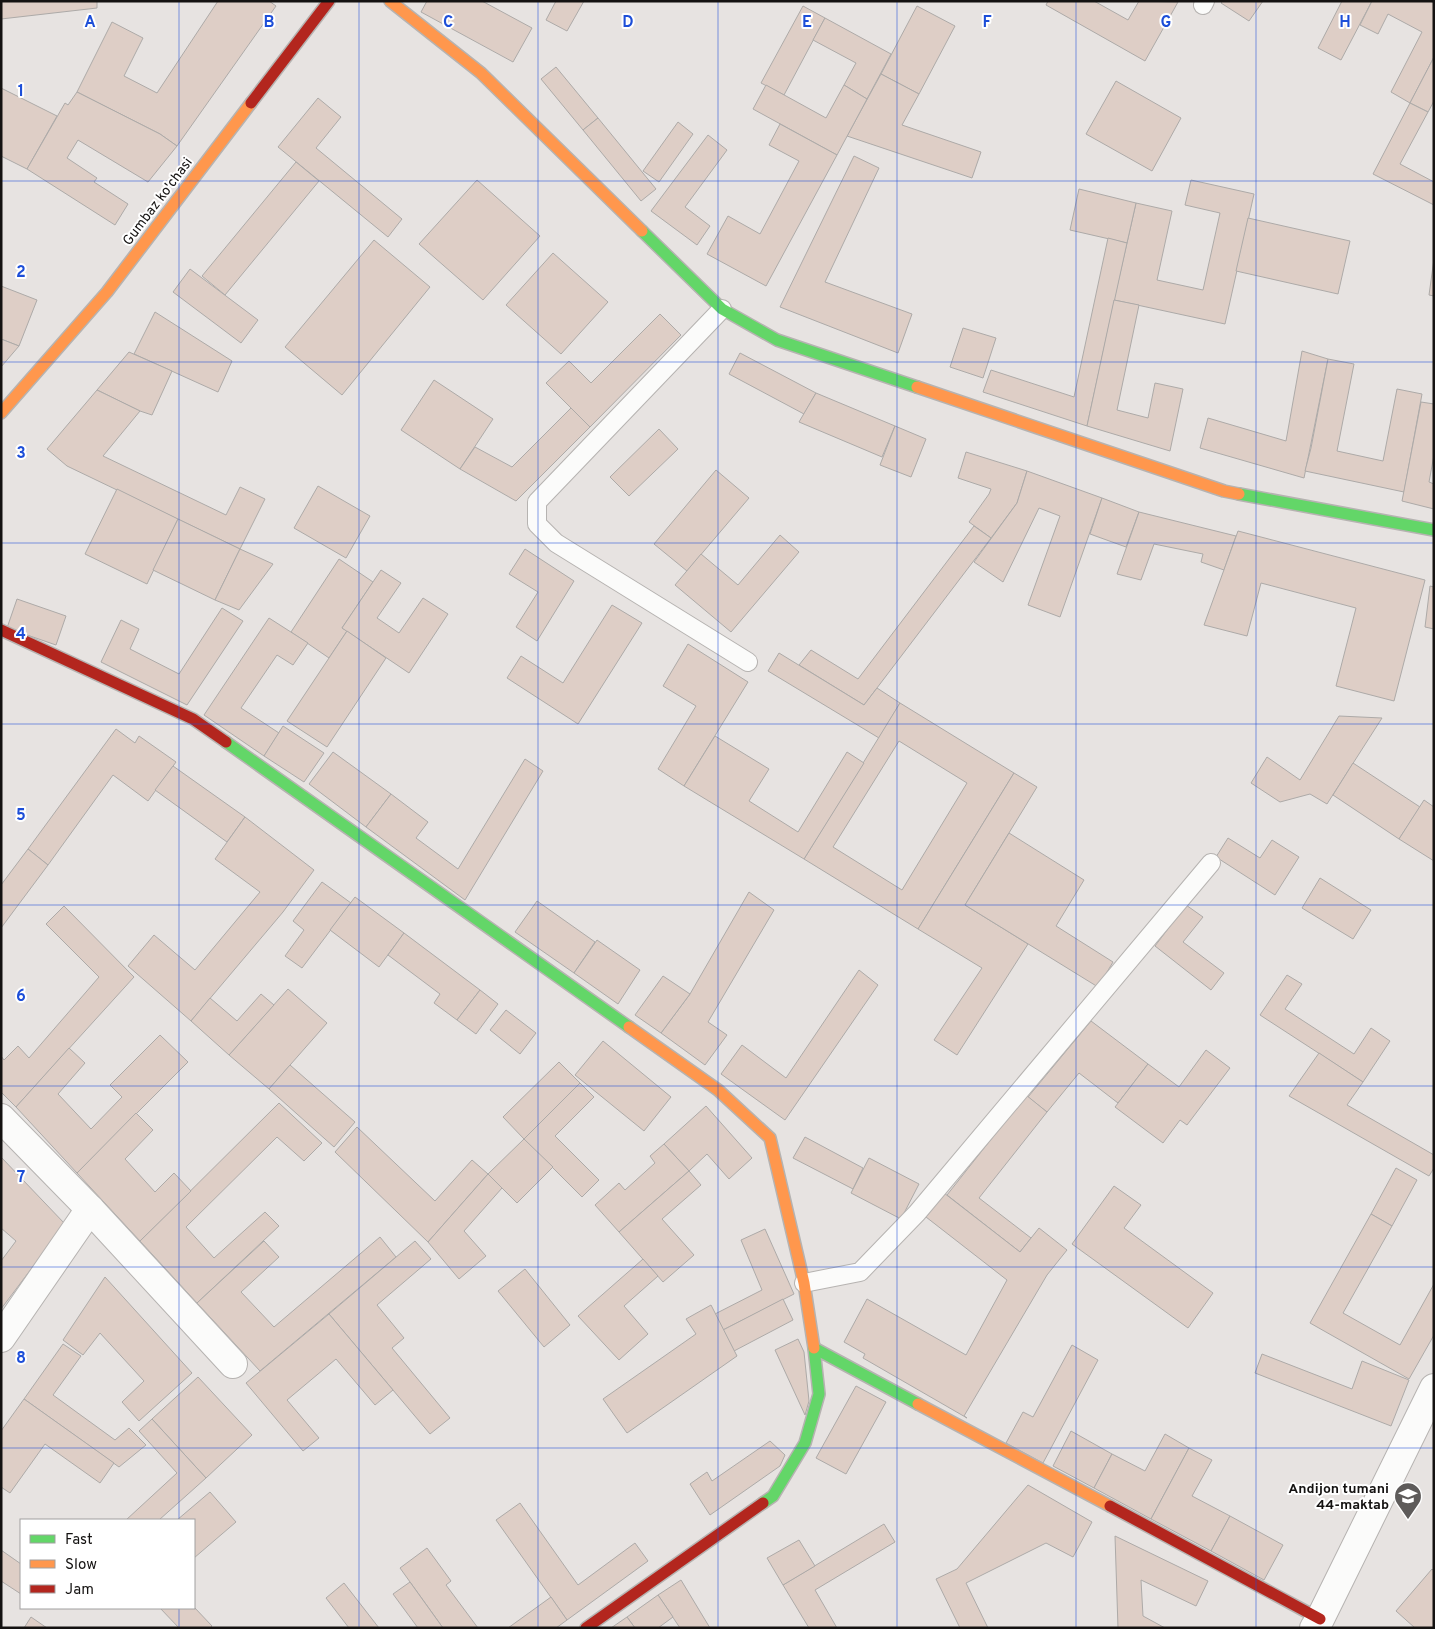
<svg xmlns="http://www.w3.org/2000/svg" width="1435" height="1629" viewBox="0 0 1435 1629" font-family="Overpass,sans-serif">
<style>
.building{fill:#decec6;stroke:#adaaa8;fill-rule:evenodd}
.lines{fill:none;stroke-linecap:round;stroke-linejoin:round}
.lane-casing{stroke:#b6b3b1;stroke-width:20}
.street-casing{stroke:#b6b3b1;stroke-width:30}
.fast-casing{stroke:#b6b3b1;stroke-width:14}
.slow-casing{stroke:#b6b3b1;stroke-width:14}
.jam-casing{stroke:#b6b3b1;stroke-width:14}
.lane{stroke:#fbfbfa;stroke-width:18}
.street{stroke:#fbfbfa;stroke-width:28}
.fast{stroke:#63d668;stroke-width:11}
.slow{stroke:#ff974d;stroke-width:11}
.jam{stroke:#b3261e;stroke-width:11}
.grid{fill:none;stroke:#1d4ed8;stroke-width:1;stroke-opacity:0.55}
.labels{text-anchor:middle;stroke-width:4;stroke-linejoin:round;paint-order:stroke}
.street-label{font-size:14px;fill:#141211;stroke:#fff}
.poi-label{font-size:14px;font-weight:bold;fill:#141211;stroke:#fff;text-anchor:end}
.grid-label{font-size:16px;text-anchor:middle;font-weight:bold;fill:#1d4ed8;stroke:#fff;stroke-width:4;stroke-linejoin:round;paint-order:stroke}
</style>
<rect width="100%" height="100%" fill="#e7e3e1"/>
<g class="building">
<path d="M1,1h96v7l-96,11z"/>
<path d="M218,1h51l7,5 -99,140 -17,-12 -83,-42 35,-70 31,16 -19,38 33,17z"/>
<path d="M427,1h55l50,27 -19,34 -92,-50z"/>
<path d="M556,1h28l-17,30 -21,-11z"/>
<path d="M1048,1h46l34,19 11,-19 39,1 -33,59 -99,-56z"/>
<path d="M1223,1h40l-14,20 -28,-18z"/>
<path d="M1342,1h30l-31,59 -23,-12z"/>
<path d="M1372,1h58l4,2v54l-24,46 -19,-11 31,-60 -34,-18 -10,20 -18,-9z"/>
<path d="M803,6l22,12 -41,77 -23,-12z"/>
<path d="M917,6l38,20 -36,68 -38,-20z"/>
<path d="M825,18l66,36 -24,45 -23,-14 12,-22 -43,-23z"/>
<path d="M1434,57v44l-6,11 -18,-9z"/>
<path d="M556,67l42,51 -15,12 -42,-51z"/>
<path d="M881,74l38,20 -17,31 79,27 -9,26 -125,-42z"/>
<path d="M1116,81l65,37 -29,53 -66,-37z"/>
<path d="M766,85l60,33 18,-33 23,14 -30,56 -84,-46z"/>
<path d="M1,88l56,28 -30,53 -26,-13z"/>
<path d="M77,92l83,42 17,12 -29,36 -70,-42 -11,18 30,20 -3,4 34,22 -13,21 -88,-56 38,-66 3,2z"/>
<path d="M318,98l23,19 -25,31 86,71 -14,18 -110,-90z"/>
<path d="M1410,103l18,9 -28,52 34,18v23l-61,-31z"/>
<path d="M598,118l58,71 -15,12 -58,-71z"/>
<path d="M678,122l15,12 -34,48 -16,-11z"/>
<path d="M780,124l57,31 -71,131 -59,-32 21,-38 32,18 39,-73 -30,-16z"/>
<path d="M708,135l19,15 -42,57 25,19 -13,19 -46,-34z"/>
<path d="M854,156l25,12 -54,114 87,32 -14,39 -118,-46z"/>
<path d="M296,162l23,19 -94,114 -23,-19z"/>
<path d="M477,180l63,56 -57,64 -64,-56z"/>
<path d="M1191,180l63,14 -29,130 -111,-24 22,-97 36,8 -15,69 46,10 17,-77 -35,-8z"/>
<path d="M1079,189l57,14 -9,40 -57,-13z"/>
<path d="M1248,218l102,23 -12,53 -102,-23z"/>
<path d="M1108,238l19,5 -40,183 -104,-34 8,-22 83,27z"/>
<path d="M374,240l56,47 -88,108 -57,-48z"/>
<path d="M553,253l55,49 -47,52 -55,-49z"/>
<path d="M1434,259v37l-5,-1z"/>
<path d="M190,269l68,51 -17,23 -68,-51z"/>
<path d="M1,286l36,14 -18,46 -18,-7z"/>
<path d="M1114,300l25,5 -22,105 31,8 7,-35 28,6 -13,62 -83,-25z"/>
<path d="M155,312l77,49 -14,31 -84,-38z"/>
<path d="M660,314l21,21 -91,92 -44,-44 23,-22 22,22z"/>
<path d="M963,328l33,10 -13,40 -33,-11z"/>
<path d="M1,339l18,7 -18,21z"/>
<path d="M1302,351l26,8 -24,119 -104,-30 8,-30 78,23z"/>
<path d="M129,352l43,19 -20,44 -12,-4 -43,-21z"/>
<path d="M740,353l76,40 -12,21 -75,-40z"/>
<path d="M1328,359l26,5 -17,87 46,10 14,-72 25,5 -18,98 -99,-21 6,-23z"/>
<path d="M434,380l59,39 -33,50 -59,-39z"/>
<path d="M97,390l43,21 -37,45 123,59 14,-28 25,12 -25,50 -173,-83 -20,-17z"/>
<path d="M816,393l79,33 -13,31 -83,-35z"/>
<path d="M1421,402l13,2v51l-5,27 5,2v25l-32,-8z"/>
<path d="M571,408l19,19 -74,74 -56,-32 15,-22 37,20z"/>
<path d="M895,426l31,13 -15,38 -31,-12z"/>
<path d="M659,429l19,20 -49,47 -19,-19z"/>
<path d="M966,452l61,19 -10,32 -26,35 -22,-16 20,-28 2,-5 -33,-11z"/>
<path d="M716,470l33,28 -62,73 -33,-27z"/>
<path d="M1027,471l75,27 -42,119 -32,-12 32,-89 -21,-8 -36,74 -29,-20 43,-59z"/>
<path d="M318,486l52,30 -24,42 -52,-30z"/>
<path d="M117,489l61,30 -31,65 -62,-30z"/>
<path d="M1102,498l37,14 -13,35 -36,-13z"/>
<path d="M1139,512l97,24 -12,34 -23,-8 2,-8 -49,-10 -13,36 -24,-6z"/>
<path d="M178,519l62,30 -25,51 -62,-30z"/>
<path d="M974,526l17,12 -127,167 -65,-40 12,-15 47,29z"/>
<path d="M1238,531l187,49 -31,121 -58,-15 20,-78 -95,-25 -14,53 -43,-11z"/>
<path d="M780,535l19,17 -68,80 -56,-47 26,-31 37,31z"/>
<path d="M240,549l33,15 -34,46 -24,-10z"/>
<path d="M525,549l49,32 -37,60 -21,-14 22,-35 -29,-18z"/>
<path d="M339,559l34,23 -31,46 5,3 -18,27 -38,-26z"/>
<path d="M381,570l20,13 -24,35 22,15 24,-35 25,16 -39,59 -67,-45z"/>
<path d="M1430,586l4,1v42l-9,-2z"/>
<path d="M17,599l49,17 -10,29 -49,-17z"/>
<path d="M612,605l30,18 -64,101 -71,-46 14,-22 42,27z"/>
<path d="M222,608l21,13 -56,84 -86,-43 20,-42 18,9 -9,20 49,25z"/>
<path d="M269,618l39,25 -15,22 -16,-10 -36,53 38,25 -15,23 -60,-41z"/>
<path d="M347,631l39,27 -59,89 -40,-26z"/>
<path d="M688,644l60,38 -64,104 -26,-17 38,-63 -33,-20z"/>
<path d="M779,653l85,52 13,-17 23,15 -21,35 -111,-67z"/>
<path d="M900,703l114,70 -96,156 -114,-70zM899,741l68,42 -65,107 -69,-43z"/>
<path d="M1339,716l43,2 -55,86 -17,-10 -30,8 -29,-19 16,-26 33,23z"/>
<path d="M283,726l41,27 -20,29 -40,-26z"/>
<path d="M116,729l19,14 4,-7 37,26 -28,39 -35,-26 -65,90 -20,-16z"/>
<path d="M715,736l54,33 -20,32 49,31 49,-80 17,11 -60,96 -120,-73z"/>
<path d="M333,752l58,42 -25,33 -57,-43z"/>
<path d="M525,759l18,12 -78,129 -99,-73 25,-33 37,28 -12,16 42,31z"/>
<path d="M1353,763l67,44 -21,32 -66,-44z"/>
<path d="M173,766l72,51 -18,25 -72,-52z"/>
<path d="M1014,773l23,14 -72,118 63,39 -71,111 -23,-15 48,-72 -64,-39z"/>
<path d="M1424,800l10,7v54l-35,-22z"/>
<path d="M245,817l69,53 -31,42 -92,109 -63,-55 26,-31 41,35 65,-78 -45,-33z"/>
<path d="M1009,833l75,47 -28,46 57,36 -15,25 -133,-82z"/>
<path d="M1228,838l32,20 12,-18 27,17 -24,38 -59,-38z"/>
<path d="M28,849l20,16 -47,63v-43z"/>
<path d="M1320,878l51,32 -18,29 -51,-31z"/>
<path d="M322,882l29,21 -49,65 -17,-12 19,-26 -11,-9z"/>
<path d="M749,892l25,18 -66,112 19,13 -22,30 -44,-32 29,-39z"/>
<path d="M355,897l49,36 -25,34 -49,-37z"/>
<path d="M537,901l58,41 -21,31 -59,-41z"/>
<path d="M1186,905l17,12 -20,25 41,31 -13,17 -56,-44z"/>
<path d="M64,906l70,71 -118,130 -15,-15v-36l3,4 14,-14 11,12 70,-81 -53,-53z"/>
<path d="M404,933l76,57 -23,30 -23,-17 6,-9 -52,-39z"/>
<path d="M597,940l43,30 -22,34 -44,-31z"/>
<path d="M859,970l19,15 -93,135 -64,-46 21,-29 44,33z"/>
<path d="M1287,975l15,9 -17,25 69,45 17,-26 19,13 -27,41 -103,-67z"/>
<path d="M663,976l27,18 -29,39 -26,-18z"/>
<path d="M288,989l39,34 -58,66 -40,-34z"/>
<path d="M480,990l18,14 -22,30 -19,-14z"/>
<path d="M261,994l13,11 -45,50 -38,-34 19,-23 27,23z"/>
<path d="M506,1010l30,23 -16,21 -30,-24z"/>
<path d="M1091,1021l57,43 -30,39 -39,-30 -32,39 -19,-15z"/>
<path d="M160,1035l28,27 -111,111 -61,-66 53,-59 16,15 -27,31 33,35 31,-32 -12,-12z"/>
<path d="M603,1041l68,56 -27,34 -69,-56z"/>
<path d="M1206,1050l24,18 -43,57 -7,-5 -17,23 -48,-36 33,-43 31,23z"/>
<path d="M1319,1053l44,29 -16,23 87,50v13l-5,8 -140,-80z"/>
<path d="M559,1062l21,21 -56,56 -21,-22z"/>
<path d="M290,1065l65,57 -21,25 -65,-58z"/>
<path d="M580,1083l14,14 -39,39 44,44 -17,17 -58,-58z"/>
<path d="M1026,1095l21,17 -68,86 52,40 -11,14 -73,-57z"/>
<path d="M279,1103l43,40 -18,18 -27,-24 -91,90 28,31 51,-46 14,14 -82,77 -57,-62z"/>
<path d="M706,1106l46,52 -23,21 -22,-25 -18,17 -25,-27z"/>
<path d="M136,1113l17,17 -28,29 30,33 19,-19 17,18 -51,50 -63,-68z"/>
<path d="M357,1127l78,74 37,-41 16,14 -60,68 -93,-90z"/>
<path d="M805,1137l58,31 -10,21 -60,-31z"/>
<path d="M524,1139l29,28 -36,36 -29,-29z"/>
<path d="M664,1144l25,27 -70,61 -24,-27 24,-22 6,7 30,-27 -5,-7z"/>
<path d="M1,1157l64,67 -64,85v-48l15,-20 -15,-13z"/>
<path d="M869,1158l50,26 -18,35 -50,-26z"/>
<path d="M1396,1168l21,12 -25,46 -21,-12z"/>
<path d="M689,1171l12,14 -39,34 32,36 -31,27 -44,-50z"/>
<path d="M488,1174l14,14 -38,43 22,25 -27,23 -31,-37z"/>
<path d="M1114,1186l27,19 -17,23 89,65 -25,35 -116,-84z"/>
<path d="M944,1193l76,59 19,-24 28,22 -20,25 -83,141 3,2 -104,-60 2,-4 -21,-12 23,-43 99,56 41,-75 -81,-63z"/>
<path d="M1371,1214l21,12 -49,87 57,32 34,-61v51l-25,44 -99,-56z"/>
<path d="M765,1229l29,65 -71,36 -8,-16 47,-24 -21,-50z"/>
<path d="M380,1237l16,20 -136,114 -63,-68 67,-62 15,16 -38,35 33,35z"/>
<path d="M415,1241l16,18 -54,46 27,33 -12,10 58,70 -20,16 -101,-120z"/>
<path d="M643,1259l15,17 -34,30 24,28 -29,26 -41,-44z"/>
<path d="M525,1269l45,56 -26,22 -46,-56z"/>
<path d="M105,1277l87,96 -53,48 -17,-19 22,-21 -44,-48 -17,22 -20,-15z"/>
<path d="M783,1299l10,21 -59,31 -11,-21z"/>
<path d="M711,1305l26,51 -110,77 -24,-34 93,-65 -10,-15z"/>
<path d="M329,1314l64,76 -18,15 -39,-46 -49,41 32,38 -16,13 -57,-68z"/>
<path d="M798,1339l6,13 5,49 -4,14 -30,-65z"/>
<path d="M63,1344l18,12 -28,39 62,45 14,-12 17,17 -27,22 -95,-68z"/>
<path d="M1072,1345l26,15 -55,103 -37,-20 17,-31 10,5z"/>
<path d="M1262,1354l90,35 10,-28 47,19 -18,46 -136,-53z"/>
<path d="M198,1377l54,58 -46,43 -54,-59z"/>
<path d="M856,1386l30,16 -40,72 -30,-16z"/>
<path d="M24,1399l90,64 -14,20 -55,-39 -35,49 -9,-6v-56z"/>
<path d="M152,1419l54,59 -47,42h-33l51,-47 -38,-42z"/>
<path d="M1071,1431l41,23 -18,34 -41,-22z"/>
<path d="M1165,1434l24,14 -38,71 -57,-31 18,-34 33,17z"/>
<path d="M770,1441l15,14 -5,11 -70,49 -20,-31 17,-12 5,9z"/>
<path d="M1189,1448l23,12 -20,36 38,20 -19,35 -60,-32z"/>
<path d="M1028,1485l64,37 -19,35 -27,-14 -80,40 22,45h-28l-24,-49 21,-10z"/>
<path d="M210,1492l26,30 -42,36v-38h-17z"/>
<path d="M520,1503l58,82 57,-42 13,18 -81,59 -71,-100z"/>
<path d="M1230,1516l53,29 -19,35 -53,-29z"/>
<path d="M884,1524l11,18 -80,48 22,38h-28l-26,-43z"/>
<path d="M1115,1536l93,45 -12,25 -55,-26 2,36 22,12h-47z"/>
<path d="M799,1540l16,26 -32,19 -16,-27z"/>
<path d="M427,1548l24,33 -5,4 32,43h-35l-43,-60z"/>
<path d="M1,1550l20,14v30l-20,-13z"/>
<path d="M1432,1569l2,2v57h-19l-19,-17z"/>
<path d="M681,1580l29,48h-30l-22,-33z"/>
<path d="M410,1582l33,46h-25l-25,-34z"/>
<path d="M344,1583l35,45h-30l-23,-30z"/>
<path d="M658,1595l15,22 -15,11h-23l-8,-11z"/>
<path d="M551,1597l16,23 -11,8h-48z"/>
<path d="M194,1607l18,19 -2,2h-31l-19,-20z"/>
<path d="M31,1617l16,11h-23z"/>
<path d="M627,1617l8,11h-24z"/>
</g>
<g class="lines">
<g class="lane-casing">
<g id="lane">
<path d="M1203,5l2,-4"/>
<path d="M722,309l-185,193v22l19,19 192,119"/>
<path d="M804,1283l56,-11 57,-59 294,-350"/>
</g>
</g>
<g class="street-casing">
<g id="street">
<path d="M1,1118l89,91 143,155"/>
<path d="M1,1338l89,-129"/>
<path d="M1314,1628l6,-9 114,-231"/>
</g>
</g>
<g class="fast-casing">
<g id="fast">
<path d="M642,231l80,78 55,31 140,47"/>
<path d="M1239,494l195,36"/>
<path d="M226,742l403,285"/>
<path d="M763,1503l10,-7 32,-53 14,-49 -5,-46 104,56"/>
</g>
</g>
<g class="slow-casing">
<g id="slow">
<path d="M390,1l91,72 161,158"/>
<path d="M917,387l307,104 15,3"/>
<path d="M1,413l106,-121 144,-189"/>
<path d="M629,1027l89,63 52,48 34,145 10,65"/>
<path d="M918,1404l192,102"/>
</g>
</g>
<g class="jam-casing">
<g id="jam">
<path d="M251,103l78,-102"/>
<path d="M1,630l192,89 33,23"/>
<path d="M1110,1506l210,113"/>
<path d="M586,1628l177,-125"/>
</g>
</g>
<use href="#lane" class="lane"/>
<use href="#street" class="street"/>
<use href="#fast" class="fast"/>
<use href="#slow" class="slow"/>
<use href="#jam" class="jam"/>
</g>
<path class="grid" d="M179,1v1519M359,1v1627M538,1v1627M718,1v1627M897,1v1627M1076,1v1627M1256,1v1627M1,181h1433M1,362h1433M1,543h1433M1,724h1433M1,905h1433M1,1086h1433M1,1267h1433M1,1448h1433M179,1608v20"/>
<defs>
<g id="school-pin" transform="scale(1.4375)"><path d="M0 17L-7.5 6A9.5 9.5 0 1 1 7.5 6Z" fill="#5e5b5a" stroke="#fff"/><path d="M0-5L7-2L0 1L-7-2ZM-4 1L0 2.5L4 1V4Q0 6-4 4Z" fill="#fff"/></g>
</defs>
<g fill-rule="evenodd">
<use href="#school-pin" x="1408" y="1496"/>
</g>
<g class="labels">
<g class="street-label">
<text transform="translate(157 201) rotate(-53)" y="5">Gumbaz ko'chasi</text>
</g>
<g class="poi-label">
<text x="1389" y="1493">Andijon tumani<tspan x="1389" dy="16">44-maktab</tspan></text>
</g>
</g>
<g class="grid-label">
<text x="90" y="27">A</text>
<text x="269" y="27">B</text>
<text x="448" y="27">C</text>
<text x="628" y="27">D</text>
<text x="807" y="27">E</text>
<text x="987" y="27">F</text>
<text x="1166" y="27">G</text>
<text x="1345" y="27">H</text>
<text x="21" y="96">1</text>
<text x="21" y="277">2</text>
<text x="21" y="458">3</text>
<text x="21" y="639">4</text>
<text x="21" y="820">5</text>
<text x="21" y="1001">6</text>
<text x="21" y="1182">7</text>
<text x="21" y="1363">8</text>
</g>
<rect width="1435" height="1629" fill="none" stroke="#141211" stroke-width="5"/>
<rect x="20" y="1519" width="175" height="90" fill="#ffffff" stroke="#a1a0a0"/>
<rect x="30" y="1535" width="25" height="8" fill="#63d668" stroke="#a1a0a0"/>
<text x="65" y="1544" font-size="15" fill="#141211">Fast</text>
<rect x="30" y="1560" width="25" height="8" fill="#ff974d" stroke="#a1a0a0"/>
<text x="65" y="1569" font-size="15" fill="#141211">Slow</text>
<rect x="30" y="1585" width="25" height="8" fill="#b3261e" stroke="#a1a0a0"/>
<text x="65" y="1594" font-size="15" fill="#141211">Jam</text>
</svg>
